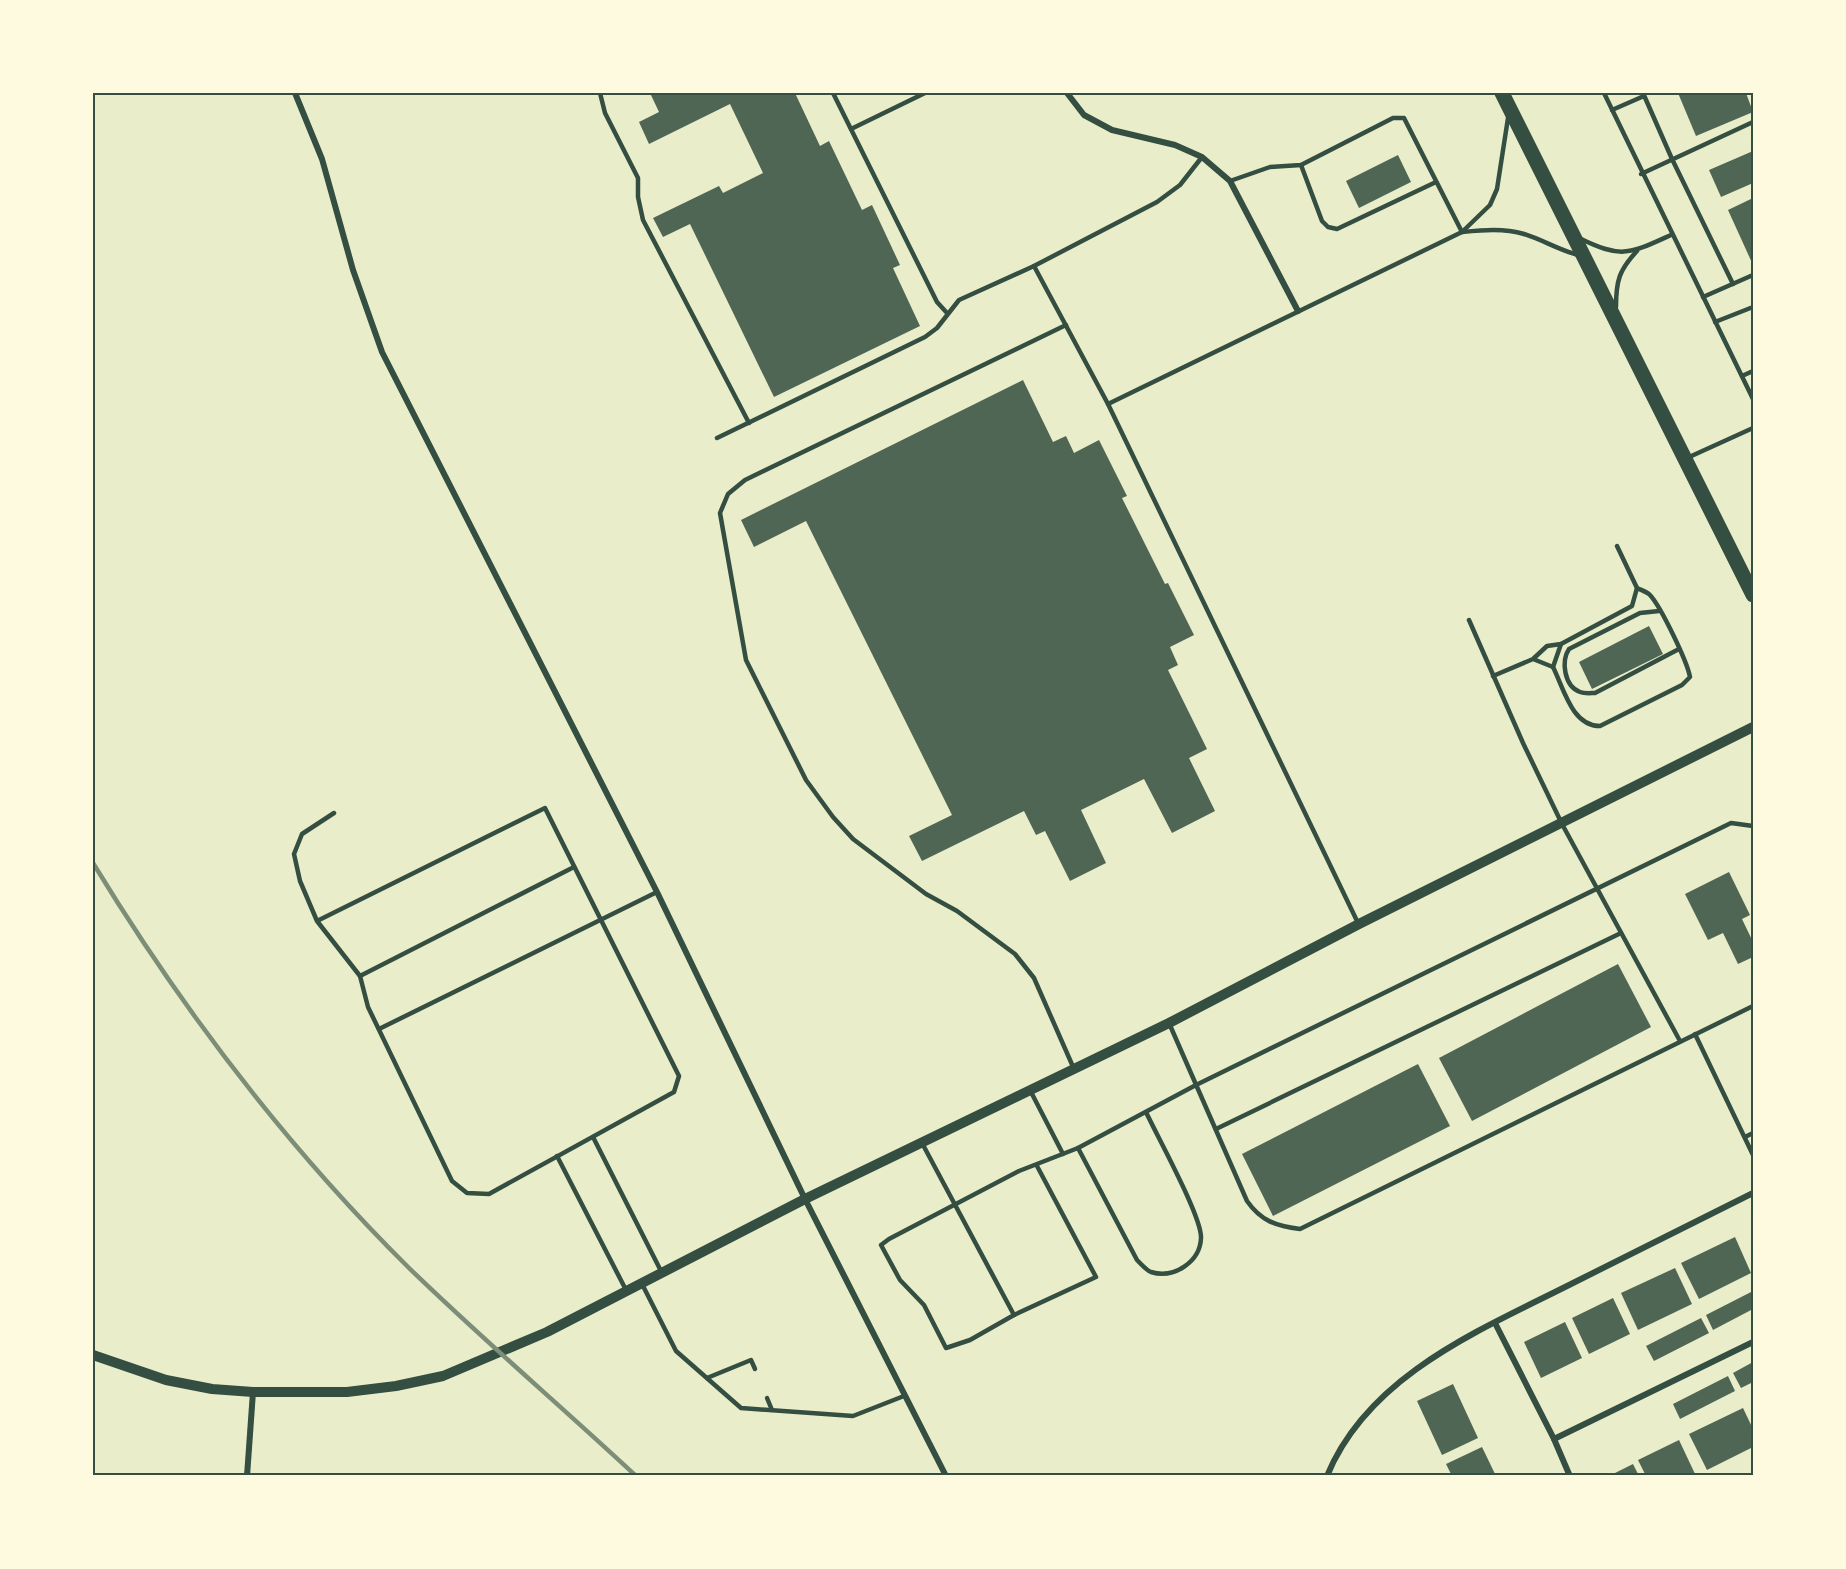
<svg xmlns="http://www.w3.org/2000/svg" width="1846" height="1569" viewBox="0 0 1846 1569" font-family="Manrope,sans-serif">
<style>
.building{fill:#4f6655}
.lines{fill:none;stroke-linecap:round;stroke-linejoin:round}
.service{stroke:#344e41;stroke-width:4.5}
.minor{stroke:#344e41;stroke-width:6}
.tertiary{stroke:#344e41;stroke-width:10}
.primary{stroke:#344e41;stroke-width:15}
.rail{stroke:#7c8e77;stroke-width:4.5}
.neatline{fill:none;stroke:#344e41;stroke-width:2}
</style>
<rect width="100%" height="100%" fill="#e9edc9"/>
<g class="building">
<path d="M650,93h145l25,53 9,-5 33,69 10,-5 28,60 -7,3 27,58 -146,71 -84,-173 -27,13 -10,-19 66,-32 4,7 40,-20 -33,-69 -81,40 -10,-22 20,-10z"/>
<path d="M1678,93h68l7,19 -57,24z"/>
<path d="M1753,151v32l-32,14 -12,-27z"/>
<path d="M1398,155l13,27 -52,26 -13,-27z"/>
<path d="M1753,198v67l-25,-55z"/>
<path d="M1023,380l30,62 13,-6 8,17 25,-13 28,56 -5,2 43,86 3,-1 26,52 -24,12 8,18 -10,5 39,79 -18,9 26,53 -43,22 -28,-54 -63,31 25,53 -36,18 -25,-50 -9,4 -12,-24 -102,50 -13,-25 43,-21 -146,-294 -52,26 -13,-27z"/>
<path d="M1649,626l14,28 -71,35 -13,-27z"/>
<path d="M1729,872l21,43 -8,4 11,23v15l-15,7 -15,-31 -15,7 -23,-46z"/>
<path d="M1618,964l33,63 -179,94 -33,-63z"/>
<path d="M1418,1064l32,62 -177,90 -31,-62z"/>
<path d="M1735,1237l16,36 -52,26 -18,-36z"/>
<path d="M1675,1268l17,36 -54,26 -17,-37z"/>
<path d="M1753,1291v18l-40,21 -7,-15z"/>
<path d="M1613,1298l17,36 -41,20 -17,-36z"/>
<path d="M1701,1318l8,15 -55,28 -8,-15z"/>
<path d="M1565,1322l17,36 -41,20 -17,-36z"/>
<path d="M1753,1362v20l-12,6 -8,-15z"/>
<path d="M1728,1376l7,15 -55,28 -7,-15z"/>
<path d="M1453,1384l25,54 -36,17 -25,-54z"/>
<path d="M1743,1408l10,21v18l-46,23 -18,-36z"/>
<path d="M1679,1440l17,36h-50l-8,-16z"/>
<path d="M1482,1447l14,29h-44l-6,-12z"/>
<path d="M1633,1464l6,12h-30z"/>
</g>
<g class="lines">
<g class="service">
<path d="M600,93l5,20 33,65v19l5,23 106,203"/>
<path d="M833,93l104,209 10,11"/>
<path d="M1604,93l149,306"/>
<path d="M1643,93l29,66 61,125"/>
<path d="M1612,110l32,-14"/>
<path d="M851,129l74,-36"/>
<path d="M1301,165l21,56 6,6 9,2 99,-47"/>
<path d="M1641,174l112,-52"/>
<path d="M1230,181l40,-14 31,-2 92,-47h11l58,114"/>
<path d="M1462,232c21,-2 42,-4 62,2 19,6 35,16 54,21"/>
<path d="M1579,238c43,21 50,16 92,-3"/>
<path d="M1034,266l74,138 250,519"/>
<path d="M1703,297l50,-22"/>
<path d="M1616,307c0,-26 3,-37 21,-56"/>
<path d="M1715,322l38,-15"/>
<path d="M1066,325l-321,155 -17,14 -8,19 26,147 60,120 27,37 20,22 73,55 31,17 58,43 19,24 40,91"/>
<path d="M1742,376l11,-5"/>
<path d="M1108,404l354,-172 28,-27 7,-16 11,-71"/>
<path d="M717,438l208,-101 12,-9 22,-28 75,-34 123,-64 23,-17 22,-28"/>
<path d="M1687,458l66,-30"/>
<path d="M1617,546l20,42"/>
<path d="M1659,611l-19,2 -71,36c-8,12 -5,37 11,43 5,2 11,1 15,1l84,-44"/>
<path d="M1469,620l54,123 39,81 118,217"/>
<path d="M1553,667l8,-23"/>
<path d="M1493,676l40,-17 14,-13 14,-2 71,-38 5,-18c4,2 10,4 13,7 11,12 37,66 40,82l-8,8 -82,41c-28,0 -36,-37 -47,-59l-20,-8"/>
<path d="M317,921l228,-113 134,268 -5,16 -185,102 -22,-1 -15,-12 -84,-174 -8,-31 -43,-55 -17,-40 -6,-27 8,-20 32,-21"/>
<path d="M360,976l214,-109"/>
<path d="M1169,1023l78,178c14,20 29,25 53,28l453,-223"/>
<path d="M379,1029l278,-137"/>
<path d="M1695,1034l58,121"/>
<path d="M1031,1092l32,62"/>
<path d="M1216,1129l405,-196"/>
<path d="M593,1137l69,136"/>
<path d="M1745,1137l8,-4"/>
<path d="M922,1143l92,172"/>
<path d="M1078,1148l59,112c4,4 9,10 14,12 23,7 49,-10 50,-34 1,-21 -44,-102 -55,-126"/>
<path d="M557,1156l69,134"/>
<path d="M1037,1166l59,111 -82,38 -44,25 -24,8 -22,-43 -24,-25 -19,-35 8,-6 130,-68 59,-23 118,-63 535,-262 22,3"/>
<path d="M642,1284l34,67 65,57 112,8 51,-20"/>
<path d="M707,1378l44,-18 4,9"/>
<path d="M767,1398l5,12"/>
</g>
<g class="minor">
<path d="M295,93l27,66 31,111 29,82 275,540 148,307 141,277"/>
<path d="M1067,93l17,22 28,15 63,15 27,12 28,24 68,130"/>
<path d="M1495,1323l59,116 199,-97"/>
<path d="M1554,1439l15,35"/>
<path d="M247,1476l6,-84"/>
<path d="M1327,1476c42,-103 158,-148 250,-195 59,-29 117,-59 176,-88"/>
</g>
<path class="tertiary" d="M93,1355l73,25 46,9 41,3h94l49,-6 47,-10 104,-44 258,-133 364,-176 190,-99 394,-197"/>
<path class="primary" d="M1502,93l251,502"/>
<path class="rail" d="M93,863c89,146 193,283 315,404 74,72 153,139 228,209"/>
</g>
<rect width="1846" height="1569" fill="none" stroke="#fefae0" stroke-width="189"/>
<rect x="94" y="94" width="1658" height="1380" class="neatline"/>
</svg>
